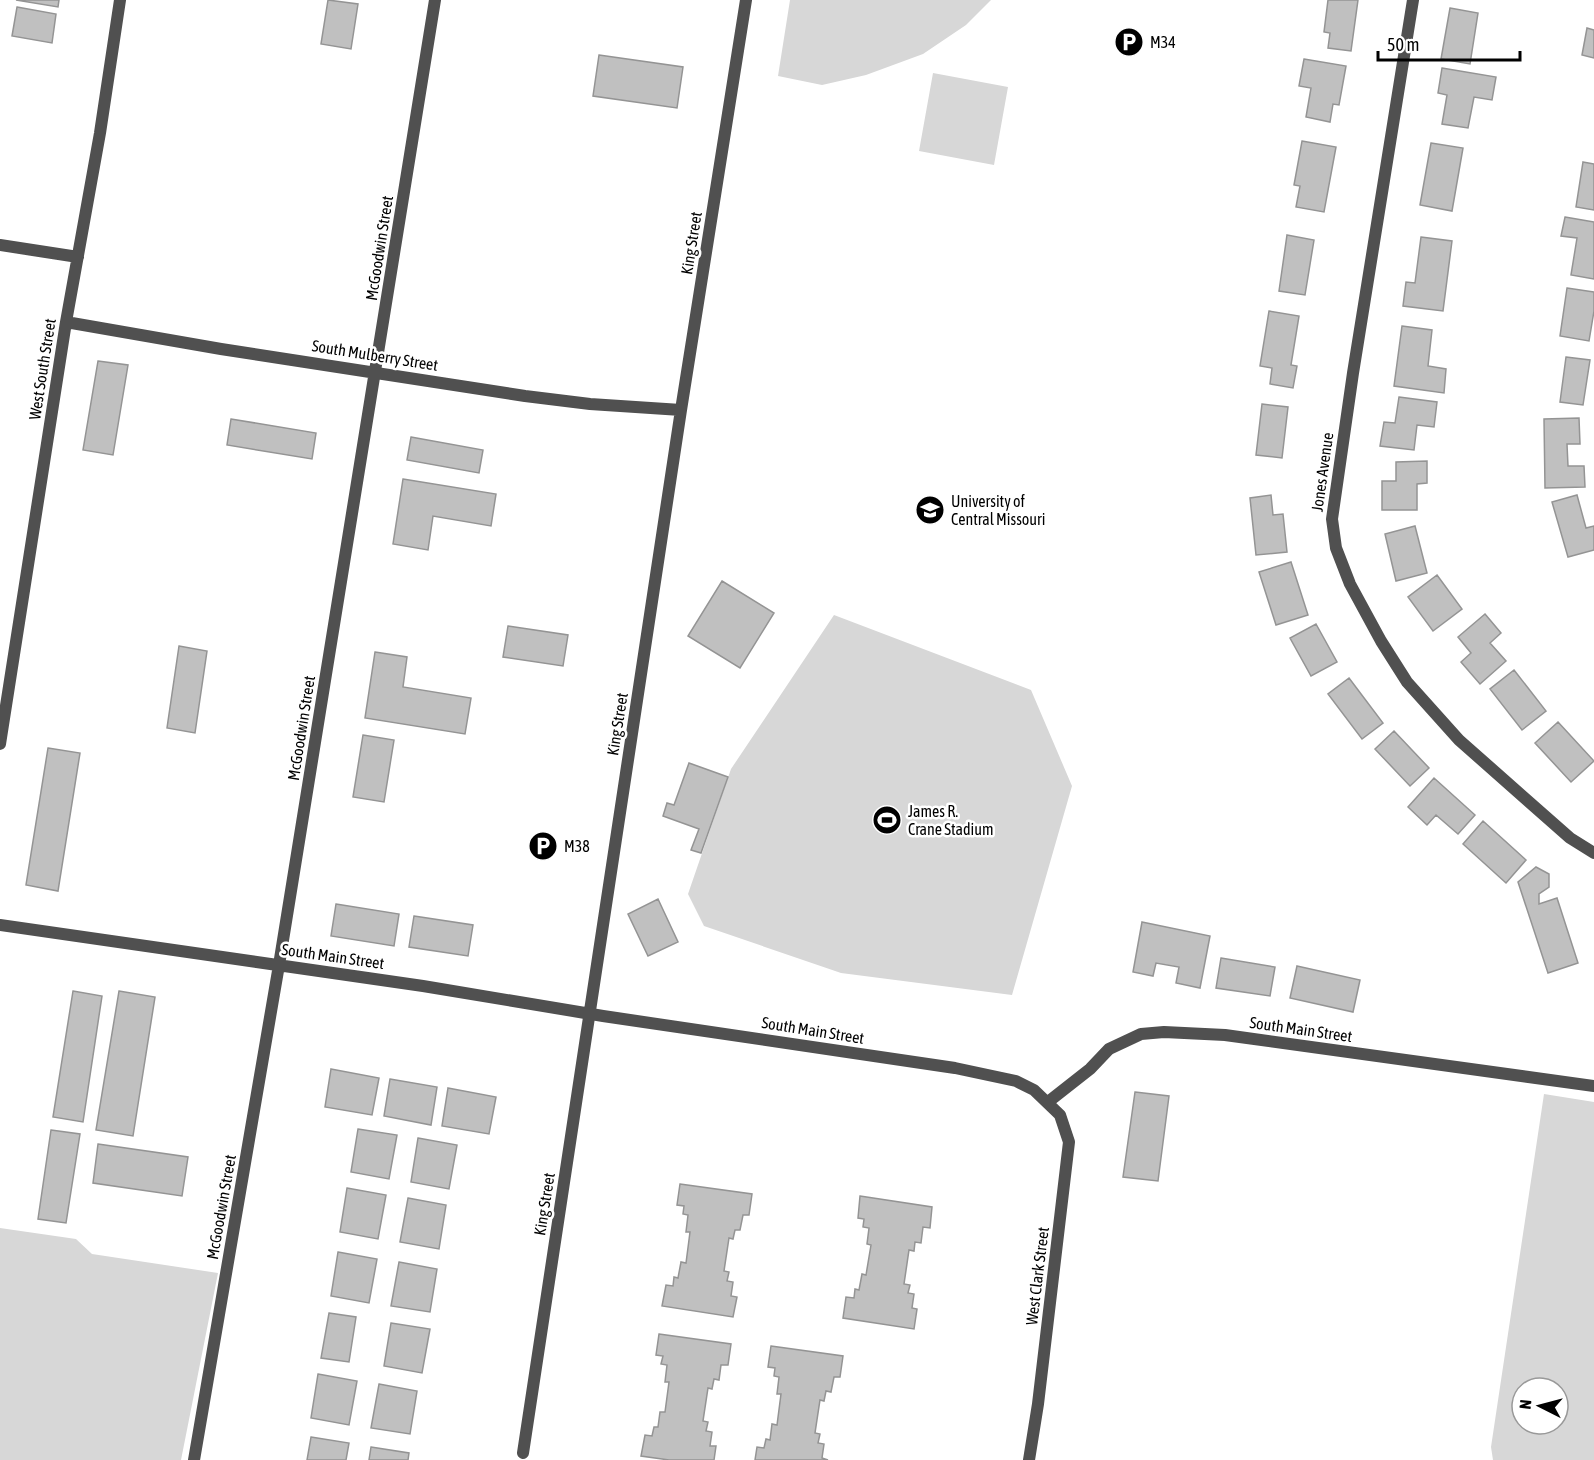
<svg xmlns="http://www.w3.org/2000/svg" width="1594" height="1460" font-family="'Asap Condensed',sans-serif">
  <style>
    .green { fill: #d7d7d7; fill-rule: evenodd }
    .building { fill: #c0c0c0; stroke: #949494; stroke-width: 1.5 }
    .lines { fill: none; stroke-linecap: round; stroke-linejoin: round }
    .street { stroke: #505050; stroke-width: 12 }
    .labels { text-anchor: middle; stroke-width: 5; stroke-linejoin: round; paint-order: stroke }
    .poi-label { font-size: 16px; fill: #000; stroke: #fff; text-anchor: start }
    .street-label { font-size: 16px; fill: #000; stroke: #fff }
  </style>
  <rect width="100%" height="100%" fill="#fff"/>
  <path class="green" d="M790,0H991L966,25L923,54L866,75L822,85L778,76Z
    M933,73L1008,87L994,165L919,151Z
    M834,615L1031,690L1072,786L1012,995L841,973L704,926L688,894L731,769Z
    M1544,1094L1594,1102V1460H1493L1491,1447ZM1522,1388H1558V1424H1522Z
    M0,1228L76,1239L92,1254L218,1273L181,1460H0Z"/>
  <path class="building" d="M16,0H59L58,7Z
    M328,0L358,4L351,49L321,44Z
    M1328,0H1358L1351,51L1328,48L1330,33L1324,32Z
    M17,7L56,14L52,43L12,36Z
    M1450,8L1478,13L1470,64L1441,59Z
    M1587,28L1594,30V58L1582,55Z
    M599,55L683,67L677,108L593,96Z
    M1304,59L1346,66L1339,105L1333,104L1330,122L1306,117L1311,88L1299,86Z
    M1442,68L1496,77L1492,100L1474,97L1468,128L1442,124L1447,95L1438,93Z
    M1302,141L1336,147L1324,212L1296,207L1300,186L1294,185Z
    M1431,143L1463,148L1452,211L1420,205Z
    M1583,162L1594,164V210L1576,207Z
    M1565,217L1594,222V279L1571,275L1577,238L1561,236Z
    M1287,235L1314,240L1305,295L1279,291Z
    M1421,237L1452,241L1443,311L1403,306L1406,282L1415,283Z
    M1567,288L1594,292V311L1589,341L1560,336Z
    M1269,311L1299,316L1291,365L1297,366L1293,388L1270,384L1272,368L1260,366Z
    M1402,326L1432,330L1428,366L1446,369L1444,393L1394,386Z
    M1566,357L1590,360L1583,405L1560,402Z
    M98,361L128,365L113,455L83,450Z
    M1399,397L1437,402L1434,427L1417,425L1414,450L1380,446L1384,422L1395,423Z
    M1262,404L1288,407L1282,458L1256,455Z
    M1579,418L1580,444H1567L1568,466H1584L1585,487L1545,488L1544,419Z
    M231,419L316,433L312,459L227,445Z
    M411,437L483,450L479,473L407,460Z
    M1427,461V483L1417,484V510H1382V481H1396V462Z
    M403,479L496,494L491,526L433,516L428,550L393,544Z
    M1271,495L1273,515L1283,514L1287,552L1256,555L1250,498Z
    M1577,495L1586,528L1594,526V550L1568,557L1552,502Z
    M1415,526L1427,573L1396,581L1385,534Z
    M1291,562L1308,615L1276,625L1259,572Z
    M1437,575L1462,609L1433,631L1408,597Z
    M722,581L774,613L740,668L688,636Z
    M1485,614L1501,633L1490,643L1506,661L1480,684L1461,662L1471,653L1458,637Z
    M1316,624L1337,662L1311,676L1290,638Z
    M508,626L568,635L563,666L503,657Z
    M179,646L207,651L195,733L167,728Z
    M375,652L407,657L403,687L471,698L465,734L365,718Z
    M1514,670L1546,711L1522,730L1490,689Z
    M1349,678L1383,723L1362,739L1328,694Z
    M1558,722L1594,761L1571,782L1535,743Z
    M1394,731L1429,768L1410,786L1375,749Z
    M363,735L394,740L384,802L353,797Z
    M48,748L80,753L58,891L26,885Z
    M689,763L728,777L701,853L691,850L699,829L663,816L667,803L674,805Z
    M1434,778L1475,815L1458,834L1436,815L1427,825L1408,807Z
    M1483,821L1526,860L1506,883L1463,844Z
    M1536,867L1549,874V887L1539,894V904L1557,898L1578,963L1548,973L1518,882Z
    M658,899L678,942L648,956L628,914Z
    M336,904L399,914L394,946L331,936Z
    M414,916L473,925L468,956L409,947Z
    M1142,922L1210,936L1200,988L1176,983L1179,967L1156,963L1153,976L1133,972Z
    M1221,958L1275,967L1270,996L1216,988Z
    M1297,966L1360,980L1353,1012L1290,998Z
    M73,991L102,996L83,1122L53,1117Z
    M119,991L155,997L133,1136L96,1130Z
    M331,1069L379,1078L372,1115L325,1107Z
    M390,1079L437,1087L431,1125L384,1116Z
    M448,1088L496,1097L489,1134L442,1126Z
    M1135,1092L1169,1096L1158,1181L1123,1177Z
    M358,1129L397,1135L389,1179L351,1172Z
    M51,1130L80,1134L66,1223L38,1219Z
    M418,1138L457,1145L449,1189L411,1182Z
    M98,1144L188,1157L182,1196L93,1183Z
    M680,1184L752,1194L749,1215H743L740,1230H735L733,1239L729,1238L724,1271L729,1272L727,1281L733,1282L731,1296L737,1297L733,1317L662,1306L666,1285L673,1286L674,1277L678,1278L681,1262L686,1263L690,1232H686L688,1215L683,1214L684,1206L677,1205Z
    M347,1188L386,1195L378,1239L340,1232Z
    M860,1196L932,1207L930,1228L923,1227L921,1243L915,1242L914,1251L909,1250L904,1284L910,1285L908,1293L914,1294L912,1308L917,1309L914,1329L843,1318L846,1297L854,1298L855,1289L859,1290L862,1274L866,1275L871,1245L867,1244L869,1228L863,1227L864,1219L858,1218Z
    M408,1198L446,1205L439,1249L400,1242Z
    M338,1252L377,1259L369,1303L331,1296Z
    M399,1262L437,1269L430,1312L391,1306Z
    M329,1313L356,1317L349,1362L321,1358Z
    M391,1323L430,1329L422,1373L384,1366Z
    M659,1334L731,1344L728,1365H721L719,1380L714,1379L712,1389L708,1388L703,1421L708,1422L706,1431L712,1432L710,1446H716L714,1460H669L641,1456L645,1435L652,1436L654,1427H658L660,1412H665L669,1382H665L667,1365L661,1364L663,1356L656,1355Z
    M771,1346L843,1356L840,1377H834L831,1392L826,1391L824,1401L820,1400L815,1433L820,1434L818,1443L824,1444L822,1458L828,1460H755L757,1447L764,1448L766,1439L770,1440L772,1424L777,1425L781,1394H777L779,1377L774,1376L775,1368L768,1367Z
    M318,1374L357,1381L349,1425L311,1418Z
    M379,1384L417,1391L410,1434L371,1428Z
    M311,1437L349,1443L346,1460H307Z
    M371,1447L409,1453L408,1460H369Z"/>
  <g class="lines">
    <path class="street" d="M1413,0L1353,373L1332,519L1336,548L1350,584L1381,641L1407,682L1459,740L1570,838L1594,853
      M0,245L78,257
      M66,322L221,349L525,396L590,404L681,410
      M0,744L66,322L100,133L120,0
      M0,925L423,986L603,1016L955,1068L1016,1081L1034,1090L1060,1115L1069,1142L1038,1404L1029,1460
      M1048,1102L1090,1069L1109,1049L1141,1034L1164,1032L1225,1035L1594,1086
      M523,1453L681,410L746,0
      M194,1460L279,965L435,0"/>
  </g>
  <defs>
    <g id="parking-disc" transform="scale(1.5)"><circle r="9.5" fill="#000" stroke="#fff"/><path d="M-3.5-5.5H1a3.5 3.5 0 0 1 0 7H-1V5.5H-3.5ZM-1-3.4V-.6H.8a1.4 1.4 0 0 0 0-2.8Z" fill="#fff"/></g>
    <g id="university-disc" transform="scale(1.5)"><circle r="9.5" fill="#000" stroke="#fff"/><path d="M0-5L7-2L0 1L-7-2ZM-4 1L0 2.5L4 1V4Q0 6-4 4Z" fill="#fff"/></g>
    <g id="stadium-disc" transform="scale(1.5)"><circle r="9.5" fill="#000" stroke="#fff"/><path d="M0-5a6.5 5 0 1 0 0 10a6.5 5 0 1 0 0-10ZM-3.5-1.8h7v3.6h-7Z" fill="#fff"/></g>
  </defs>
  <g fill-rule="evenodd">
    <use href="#parking-disc" x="1129" y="42"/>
    <use href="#university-disc" x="930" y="510"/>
    <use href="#stadium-disc" x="887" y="820"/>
    <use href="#parking-disc" x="543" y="846"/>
  </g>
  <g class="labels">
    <g class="poi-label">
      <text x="1150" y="48">M34</text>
      <text x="951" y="507">University of<tspan x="951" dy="18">Central Missouri</tspan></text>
      <text x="908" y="817">James R.<tspan x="908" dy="18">Crane Stadium</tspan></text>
      <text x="564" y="852">M38</text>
    </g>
    <g class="street-label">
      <text transform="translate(691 243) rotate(-81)" y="6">King Street</text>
      <text transform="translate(379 248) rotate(-81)" y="6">McGoodwin Street</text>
      <text transform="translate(375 355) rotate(9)" y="6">South Mulberry Street</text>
      <text transform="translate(42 369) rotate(-81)" y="6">West South Street</text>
      <text transform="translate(1322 472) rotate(-82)" y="6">Jones Avenue</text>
      <text transform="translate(617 724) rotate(-81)" y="6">King Street</text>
      <text transform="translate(301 728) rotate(-81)" y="6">McGoodwin Street</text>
      <text transform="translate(333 956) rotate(8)" y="6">South Main Street</text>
      <text transform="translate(1301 1029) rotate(8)" y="6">South Main Street</text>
      <text transform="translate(813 1030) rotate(9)" y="6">South Main Street</text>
      <text transform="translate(544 1204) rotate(-81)" y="6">King Street</text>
      <text transform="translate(221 1207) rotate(-80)" y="6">McGoodwin Street</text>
      <text transform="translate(1037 1276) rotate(-83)" y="6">West Clark Street</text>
    </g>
  </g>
  <g transform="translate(1540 1406) rotate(276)"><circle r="28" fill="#ffffff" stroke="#999999" stroke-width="1.5"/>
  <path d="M0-4.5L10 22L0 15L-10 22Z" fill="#000000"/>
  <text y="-9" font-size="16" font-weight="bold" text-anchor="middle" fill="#000000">N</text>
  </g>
  <path d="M1378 51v9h142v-9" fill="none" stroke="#000000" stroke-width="3"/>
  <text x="1387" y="51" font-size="18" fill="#000000" stroke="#ffffff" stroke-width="4.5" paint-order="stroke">50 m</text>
</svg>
